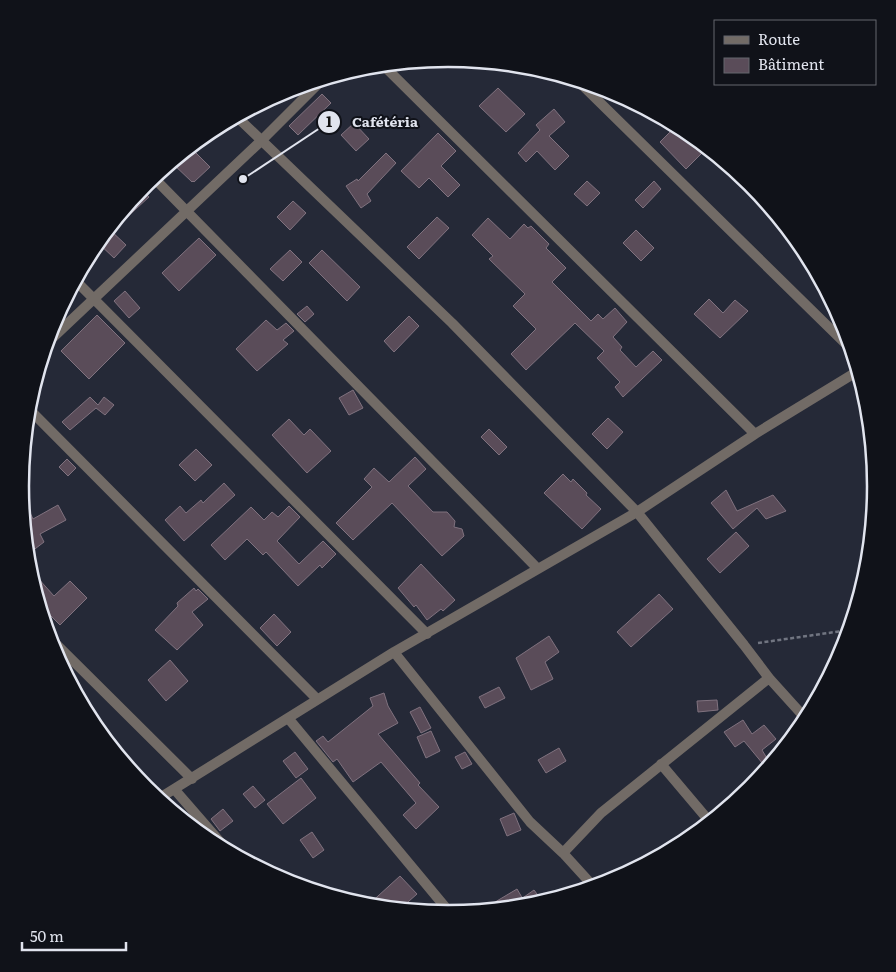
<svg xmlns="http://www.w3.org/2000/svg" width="896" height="972" font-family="Literata,serif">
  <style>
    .building { fill: #5a4c59; stroke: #80727f }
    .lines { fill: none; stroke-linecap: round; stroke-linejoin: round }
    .path { stroke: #717581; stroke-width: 2.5; stroke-dasharray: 4 2.5; stroke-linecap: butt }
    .street { stroke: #726b66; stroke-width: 10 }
    .rim { fill: none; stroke: #e1e4ee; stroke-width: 2.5 }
    .leader { fill: none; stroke: #e1e4ee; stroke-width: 2 }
    .callout-dot { fill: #e1e4ee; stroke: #101219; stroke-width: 2 }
    .mark-label { font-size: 15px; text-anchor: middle; font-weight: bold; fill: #111 }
    .callout-label { font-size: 14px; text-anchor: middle; font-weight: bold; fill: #e1e4ee; stroke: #101219; stroke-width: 4; stroke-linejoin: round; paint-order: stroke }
  </style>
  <rect width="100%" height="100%" fill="#252937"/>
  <path class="building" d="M498,88L525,114L506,132L479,106Z
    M322,94L331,103L298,135L289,126Z
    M554,109L565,122L549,136L569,156L555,170L537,151L526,162L518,153L540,130L536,125Z
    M354,123L369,139L356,151L341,135Z
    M677,125L686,130L707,148L686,169L660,142Z
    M438,133L456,151L441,166L460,185L448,197L429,178L419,188L401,171Z
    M190,147L210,167L194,182L193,181L192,182L171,162Z
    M386,153L396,163L367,194L371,201L361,208L346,186L357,179L358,181Z
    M587,181L600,193L587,206L574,194Z
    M654,181L661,189L643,208L635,200Z
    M141,189L149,197L125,219L120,214Z
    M293,201L306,213L290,230L277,217Z
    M437,217L449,228L419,259L407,247Z
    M488,218L510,239L524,224L528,228L531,226L549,244L546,248L566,268L552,282L591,321L598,314L603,319L615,308L627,322L613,337L622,347L620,350L636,367L653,351L662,360L623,397L615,387L620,382L597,358L604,351L575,323L526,370L511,354L536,329L513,306L525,294L489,259L493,256L472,235Z
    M108,228L126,245L114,258L97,242Z
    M636,230L654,248L641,261L623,243Z
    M199,238L216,255L179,291L162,273Z
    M290,250L302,262L283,281L270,269Z
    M322,250L360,287L347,301L309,263Z
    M125,291L140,308L129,318L114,301Z
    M709,299L723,313L735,300L748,311L720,338L694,314Z
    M307,306L314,314L305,322L297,314Z
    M97,315L125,343L89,379L61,351Z
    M409,316L419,326L394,352L384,341Z
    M266,320L277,330L286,323L294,331L283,340L288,344L257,371L236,349Z
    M353,390L363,408L349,415L339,398Z
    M90,397L98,405L104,397L114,405L105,415L96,408L70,430L62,422Z
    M608,418L623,432L607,449L592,434Z
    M289,419L304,435L310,429L331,451L307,473L272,435Z
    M489,429L507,447L499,455L481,437Z
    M196,449L212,465L195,481L179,465Z
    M415,457L426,469L408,486L433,512H447L455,521L454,527L462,529L464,536L442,556L392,503L353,540L336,523L372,487L364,479L374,468L389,482Z
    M67,459L76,468L68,476L59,467Z
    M563,474L571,482L573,479L587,493L586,495L601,509L582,529L544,493Z
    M224,483L235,495L184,541L165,520L180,506L186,513L201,500L203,503Z
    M726,490L737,511L773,495L786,511L766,519L757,508L733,529L711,503Z
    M21,498H23L33,519L58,505L66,520L40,534L44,542L27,555Z
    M289,506L300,517L277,541L299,564L323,541L336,554L322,568L320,565L298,586L266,552L263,555L247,539L225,560L211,545L251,507L264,520L272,512L278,517Z
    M736,532L749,546L720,573L707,559Z
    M421,564L455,600L443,611L441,609L427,620L416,605L414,607L398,588Z
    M28,567L54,596L70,581L87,598L60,625L38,603Z
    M194,588L196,591L198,589L208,599L192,612L203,625L177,650L155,630L178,606L177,603Z
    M659,594L673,609L631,647L617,632Z
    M274,614L291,632L277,646L260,628Z
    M549,636L559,652L545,662L553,679L531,690L516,658Z
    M170,660L188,681L166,701L148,680Z
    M499,687L505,698L485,708L479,697Z
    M384,693L388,706L398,723L378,734L420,783L418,785L439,807L416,829L403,815L416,803L381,762L353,782L337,759L333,762L316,741L323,736L328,742L373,706L370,698Z
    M717,700L718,710L698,712L697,701Z
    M420,707L431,728L421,733L410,712Z
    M743,720L752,734L764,725L776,739L762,750L768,760L763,764L744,741L735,747L724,732Z
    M431,731L440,751L426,758L417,737Z
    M559,748L566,761L546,773L538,760Z
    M295,752L308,769L296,778L283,761Z
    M465,752L472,764L462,769L455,757Z
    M301,778L316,798L283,824L267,804Z
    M253,786L265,800L255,808L243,794Z
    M223,809L233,821L220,831L211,819Z
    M514,813L521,830L507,836L500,819Z
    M312,832L324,850L313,858L300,840Z
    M400,876L417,894L400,909L367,906Z
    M517,889L527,906L480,911Z
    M534,890L543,902L531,906L524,897Z"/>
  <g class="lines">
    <path class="path" d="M758,643L849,630"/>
    <path class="street" d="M382,64L755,434
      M577,80L852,350
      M236,116L452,323L637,512L744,645L769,678L806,719
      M153,177L538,569
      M75,280L427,634
      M46,344L261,141L323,79
      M28,408L317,699
      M48,636L192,779
      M394,652L530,822L563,853L594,887
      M288,718L451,914
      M661,764L710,822
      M175,790L228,851
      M158,799L394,652L637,512L755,434L858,371
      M563,853L601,813L769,678"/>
  </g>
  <path d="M0 0H896V972H0ZM29 486a419 419 0 1 1 838 0a419 419 0 1 1-838 0Z" fill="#101219" fill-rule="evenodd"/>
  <path class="rim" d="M29 486a419 419 0 1 1 838 0a419 419 0 1 1-838 0Z"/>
  <path class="leader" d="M243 179L329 122"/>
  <g class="callout-dot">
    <circle cx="243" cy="179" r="5"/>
    <circle cx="329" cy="122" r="12"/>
  </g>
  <g class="mark-label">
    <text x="329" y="127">1</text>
  </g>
  <g class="callout-label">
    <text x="385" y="127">Cafétéria</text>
  </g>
  <rect x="714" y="20" width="162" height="65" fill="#101219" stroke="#64666e"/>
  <rect x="724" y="36" width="25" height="8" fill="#726b66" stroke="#64666e"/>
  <text x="758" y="45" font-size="15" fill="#e1e4ee">Route</text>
  <rect x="724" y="58" width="25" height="15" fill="#5a4c59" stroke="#64666e"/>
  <text x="758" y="70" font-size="15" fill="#e1e4ee">Bâtiment</text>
  <path d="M22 942v8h104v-8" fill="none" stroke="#e1e4ee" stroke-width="2.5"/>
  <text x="30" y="942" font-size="15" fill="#e1e4ee" stroke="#101219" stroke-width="4" paint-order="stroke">50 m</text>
</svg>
